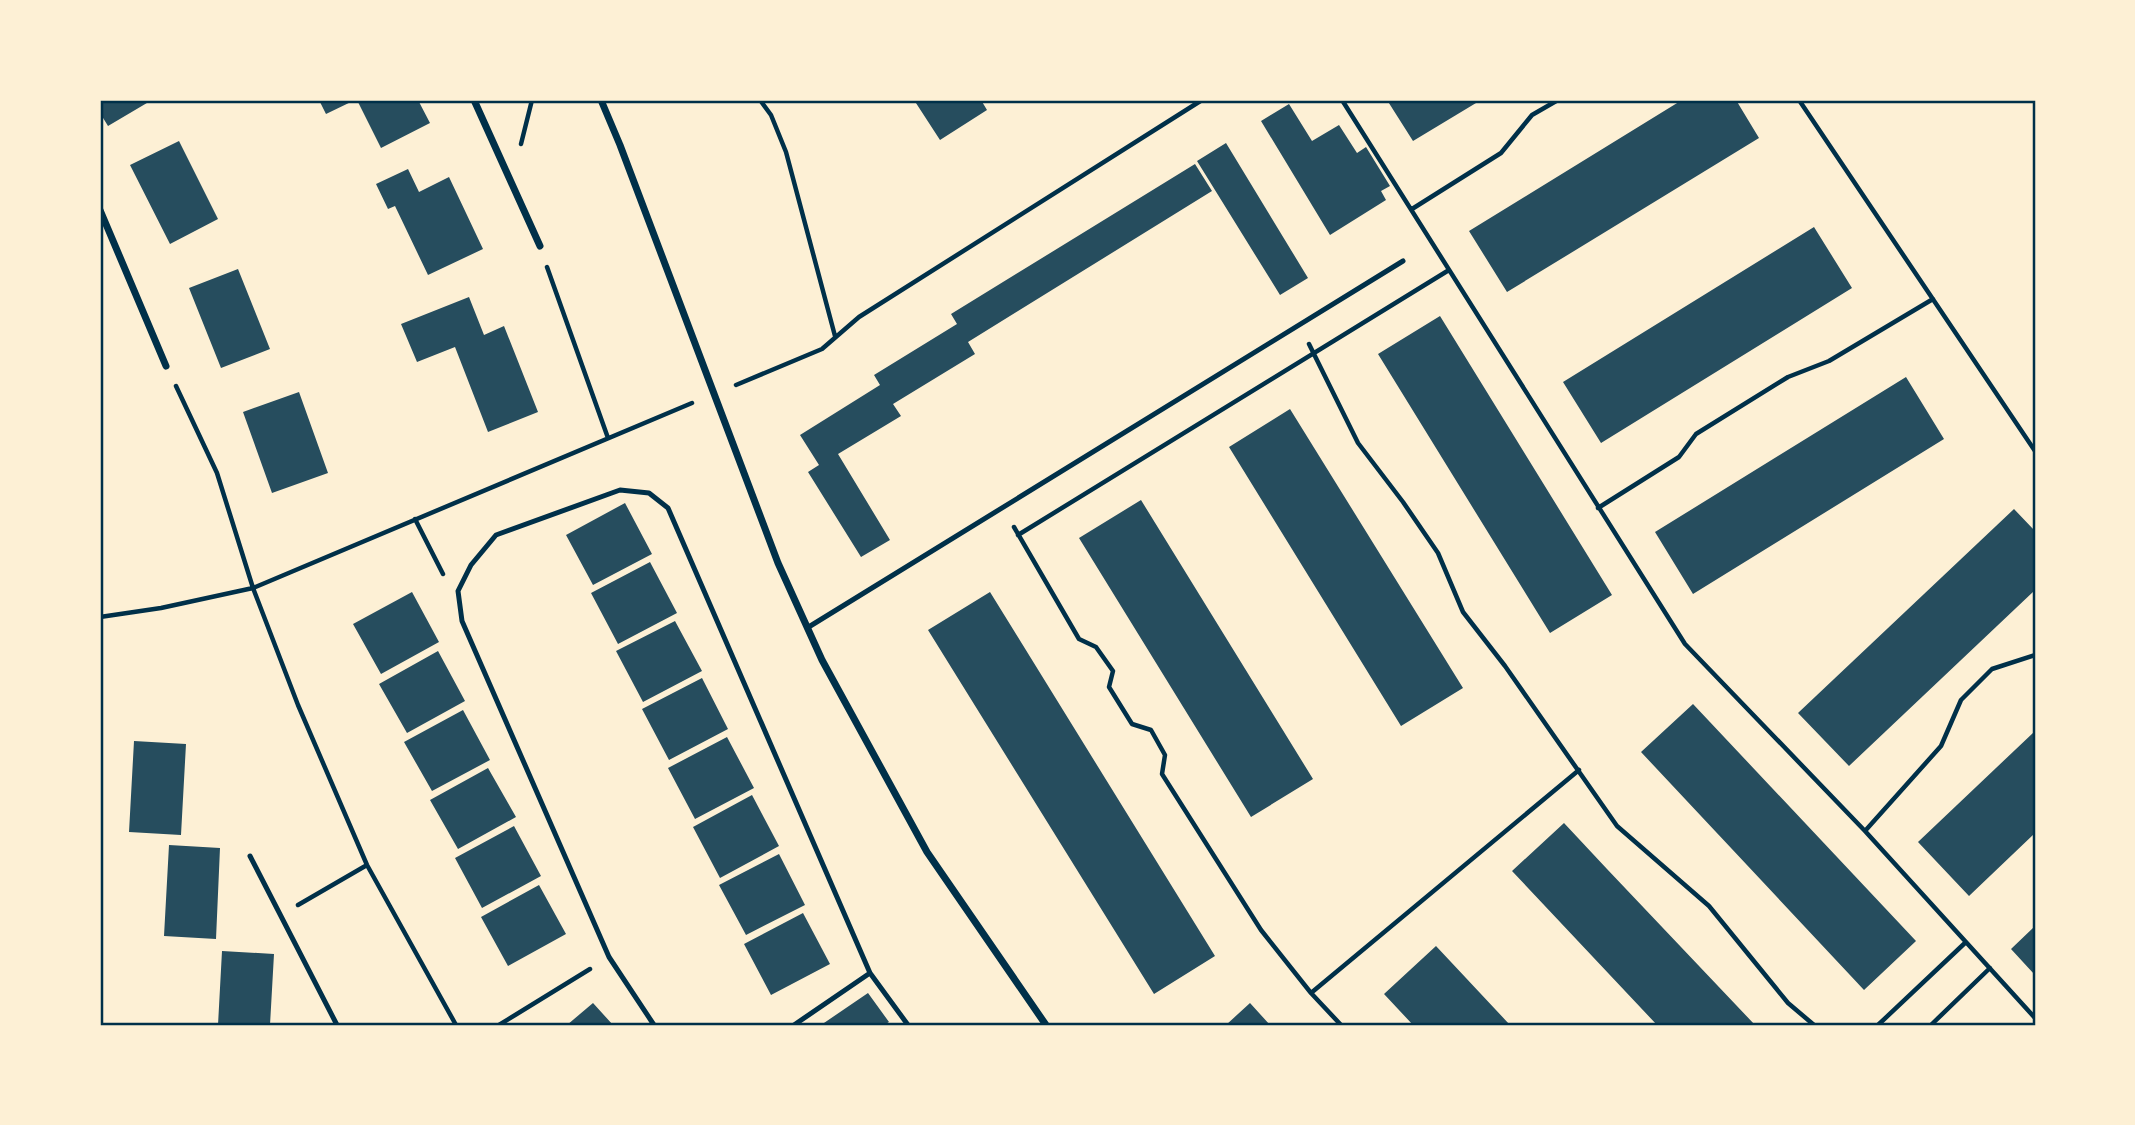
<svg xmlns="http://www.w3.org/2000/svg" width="2135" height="1125" font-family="'Source Sans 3',sans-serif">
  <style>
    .building { fill: #264d5e }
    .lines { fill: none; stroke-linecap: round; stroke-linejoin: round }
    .path { stroke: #003049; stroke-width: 4.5 }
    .service { stroke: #003049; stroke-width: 5 }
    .minor { stroke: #003049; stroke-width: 7 }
    .neatline { fill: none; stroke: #003049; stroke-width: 2.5 }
  </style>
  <rect width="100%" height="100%" fill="#fdf0d5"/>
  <path class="building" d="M100,100H152L108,126L100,113Z
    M319,100H355L326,114Z
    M357,100H418L430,123L381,148Z
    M914,100H981L987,110L940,140Z
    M1387,100H1481L1413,141Z
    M1682,100H1736L1759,138L1507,292L1469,231Z
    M1289,104L1312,141L1339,125L1357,153L1366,147L1390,186L1381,191L1386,200L1330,235L1261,121Z
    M179,141L218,219L170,244L130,165Z
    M1226,143L1308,278L1280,295L1197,161Z
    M1195,164L1212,191L968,342L975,354L893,404L901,416L838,454L890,540L861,557L808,472L819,465L800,435L880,385L874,375L957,324L951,314Z
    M408,169L419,192L449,177L483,249L428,275L395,206L388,209L376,184Z
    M1814,227L1852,288L1601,443L1563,382Z
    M238,269L270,349L221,368L189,288Z
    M469,297L484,335L504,326L538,412L488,432L455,347L417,362L401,324Z
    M1440,316L1612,595L1550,633L1378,354Z
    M1906,377L1944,439L1693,594L1655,532Z
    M299,392L328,473L272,493L243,412Z
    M1290,409L1463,688L1401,726L1229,447Z
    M1141,500L1313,779L1251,817L1079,538Z
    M625,503L652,554L593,585L566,535Z
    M2014,509L2035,531V590L1849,766L1798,713Z
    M650,562L677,613L618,644L591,593Z
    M412,592L439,642L381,674L353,624Z
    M990,592L1215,956L1154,994L928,630Z
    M675,621L702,671L643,702L616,651Z
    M438,651L465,701L407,733L379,684Z
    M702,678L728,729L669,760L642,709Z
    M1693,704L1916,941L1864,990L1641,752Z
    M463,710L490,760L432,791L404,742Z
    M2035,731V833L1969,896L1918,842Z
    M727,737L754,788L695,819L668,768Z
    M134,741L186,744L181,835L129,832Z
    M488,768L516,817L458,849L430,800Z
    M752,795L779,846L720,878L693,827Z
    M1564,823L1607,869L1755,1025H1657L1512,871Z
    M514,826L541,876L482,908L455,858Z
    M169,845L220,848L216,939L164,936Z
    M779,854L805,905L746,935L719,885Z
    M539,885L566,934L508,966L481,917Z
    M803,913L830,964L771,995L744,944Z
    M2035,926V975L2011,949Z
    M1436,946L1510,1025H1413L1384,994Z
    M222,951L274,954L270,1025H218Z
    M868,993L889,1022L884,1025H821Z
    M593,1003L613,1025H567Z
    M1250,1003L1270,1025H1226Z"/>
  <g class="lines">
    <path class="path" d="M760,100L771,115L786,152L835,336
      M1342,100L1685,644L1865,831L2035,1018
      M1799,100L2035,451
      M521,144L532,100
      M1412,209L1501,153L1532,115L1558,100
      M547,267L608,438
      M1309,344L1358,443L1403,502L1438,553L1463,612L1505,666L1617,826L1709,906L1788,1003L1814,1025
      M736,385L822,349L859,317L1202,100
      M176,386L217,473L253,588L298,705L367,865L456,1025
      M1598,508L1679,457L1696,434L1788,377L1829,361L1933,299
      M415,519L443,574
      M1014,527L1079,639L1096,647L1113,671L1109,687L1132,724L1151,730L1165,755L1162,774L1261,930L1311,993L1341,1025
      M1018,535L1449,270
      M100,617L161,608L253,588L692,403
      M1865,831L1941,746L1961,700L1992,669L2035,655
      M298,905L367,865
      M1311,993L1579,770
      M499,1025L590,969
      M1878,1025L1966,942
      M1931,1025L1990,968"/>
    <path class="service" d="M807,628L1403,261
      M250,856L337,1025
      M654,1025L609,957L462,621L458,591L471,565L496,535L620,490L649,493L668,508L870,973L908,1025
      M794,1025L870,973"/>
    <path class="minor" d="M474,100L540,246
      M601,100L620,145L778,563L822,660L927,852L1046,1025
      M100,210L166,366"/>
  </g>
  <rect width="2135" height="1125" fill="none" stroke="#fdf0d5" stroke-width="203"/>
  <rect x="102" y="102" width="1932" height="922" class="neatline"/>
</svg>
